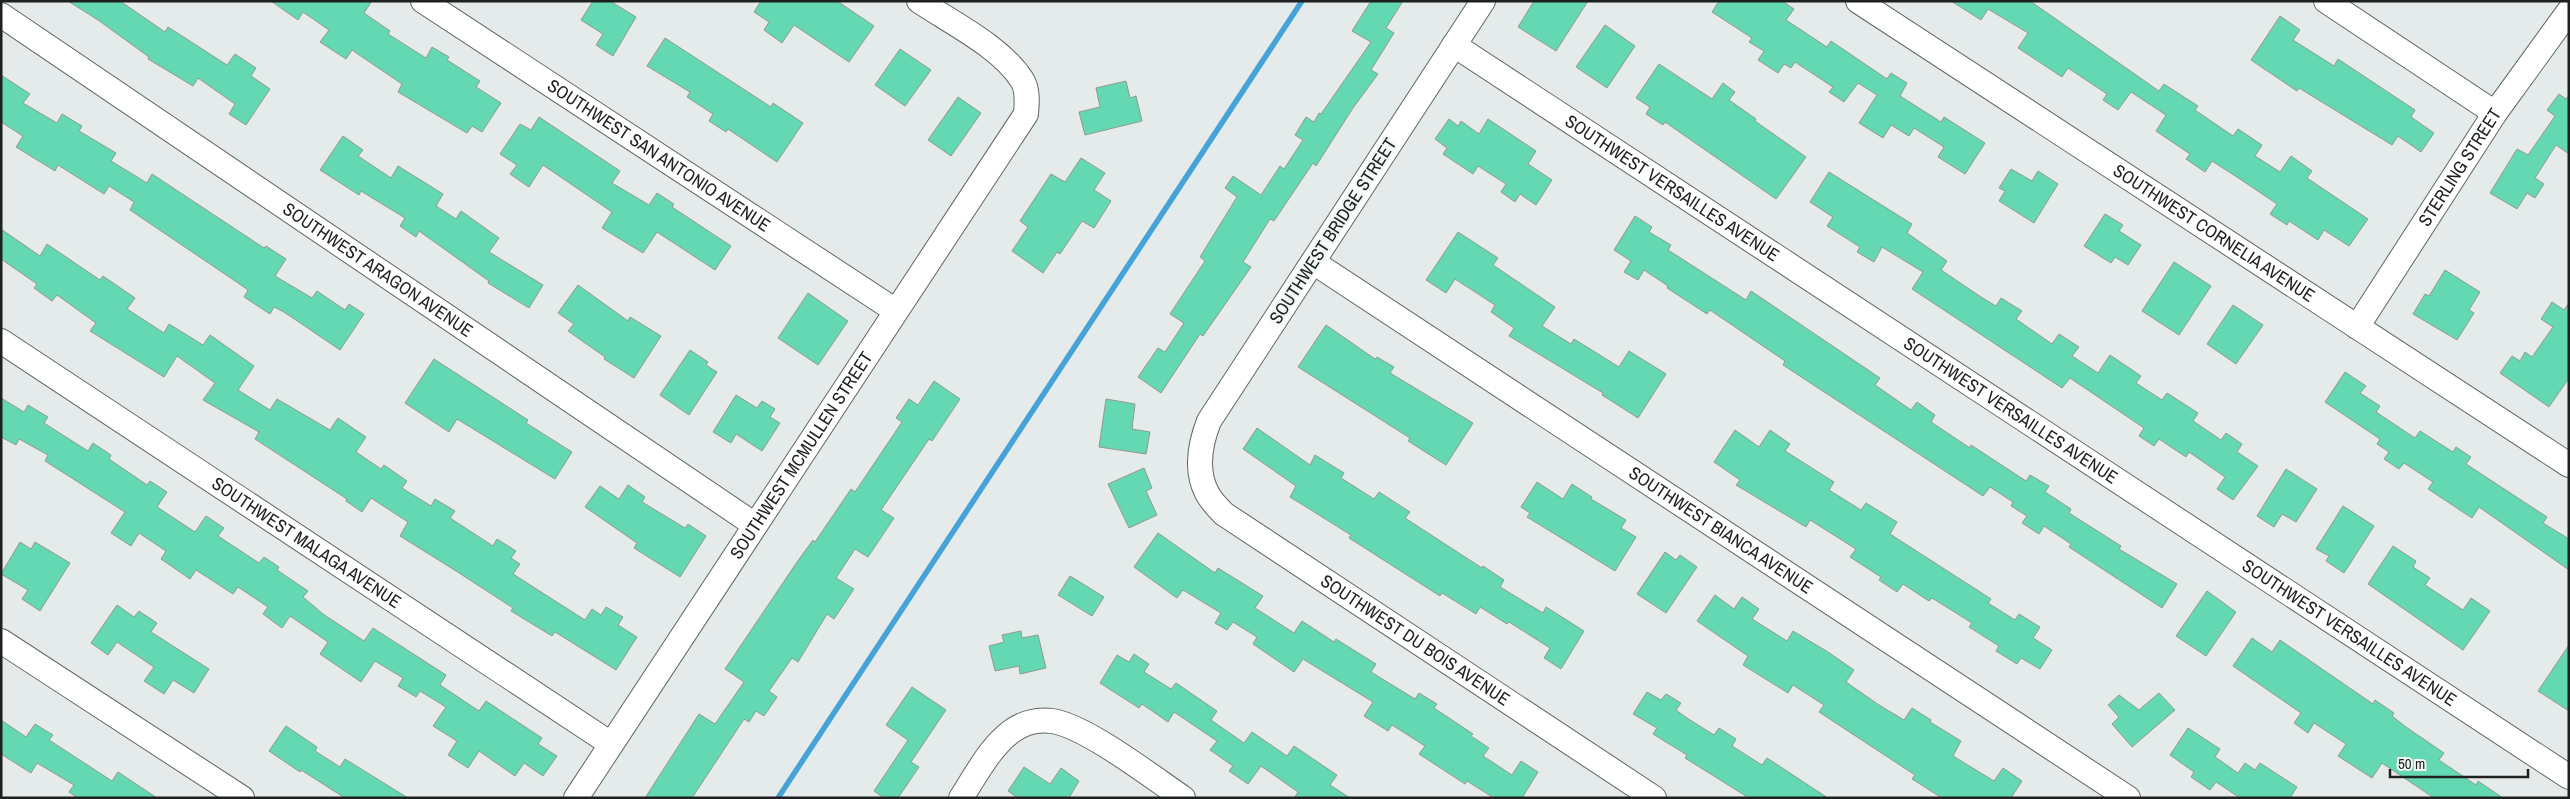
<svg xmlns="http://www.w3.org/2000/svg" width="2570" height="799" font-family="'Archivo Narrow',sans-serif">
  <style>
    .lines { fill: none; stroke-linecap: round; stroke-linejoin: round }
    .stream { stroke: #45a3d8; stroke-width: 5.5 }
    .building { fill: #64d7b3; stroke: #939896 }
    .minor-casing { stroke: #606665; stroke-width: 26 }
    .minor { stroke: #fff; stroke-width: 24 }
    .labels { text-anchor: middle; stroke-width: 4.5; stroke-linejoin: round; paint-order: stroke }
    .street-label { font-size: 18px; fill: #1f2121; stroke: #f1f8f7 }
  </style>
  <rect width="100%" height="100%" fill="#e4ebea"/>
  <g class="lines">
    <path class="stream" d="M778,798L1302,1"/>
  </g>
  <path class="building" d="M68,1H120L165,32L168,27L227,65L235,54L256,68L251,76L270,89L246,125L229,114L235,104L198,78L193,86L148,59L149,57L98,20Z
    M271,1H372L364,13L390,31L388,34L426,58L432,47L449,57L447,60L480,81L476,87L501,103L482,132L472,126L467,133L398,92L402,84L352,50L346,59L320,42L329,30L303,12L298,20Z
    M593,1H610L636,17L613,56L596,45L603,34L581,20Z
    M761,1H837L874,26L849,62L794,25L782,43L764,30L769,22L754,12Z
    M1371,1H1403L1386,28L1394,33L1371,70L1378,74L1353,108L1316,166L1313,163L1274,221L1270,219L1243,262L1251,267L1203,336L1200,334L1161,393L1138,377L1158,348L1165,352L1184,323L1170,314L1205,261L1200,257L1237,197L1225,188L1233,176L1261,195L1280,166L1284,169L1303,140L1295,135L1306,117L1314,122L1319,113L1321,114L1371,42L1352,31Z
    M1534,1H1588L1556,51L1518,27Z
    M1719,1H1782L1794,9L1786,20L1827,47L1831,41L1887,79L1891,73L1907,83L1900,96L1941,122L1944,117L1985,143L1965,174L1938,157L1944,147L1914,128L1909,136L1891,125L1883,138L1859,123L1877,95L1858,83L1844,102L1829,92L1833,87L1795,62L1791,68L1784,64L1778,73L1758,60L1764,51L1749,42L1752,38L1712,12Z
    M1951,1H2030L2159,91L2164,84L2198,106L2195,110L2233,136L2238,129L2262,145L2255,156L2280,172L2291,156L2312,171L2307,178L2368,219L2349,246L2324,230L2318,240L2289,221L2287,225L2270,214L2277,204L2240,179L2212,161L2205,172L2186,159L2190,154L2156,131L2166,115L2131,92L2118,110L2103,100L2107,94L2068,68L2062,77L2018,48L2028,33L1988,9L1981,20Z
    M2280,16L2300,30L2293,40L2334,66L2338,59L2415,110L2411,117L2434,133L2421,152L2398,136L2392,145L2299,88L2297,91L2251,60Z
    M1605,25L1635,46L1607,88L1576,67Z
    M665,38L771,107L773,103L803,123L777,162L728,129L726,132L709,121L713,114L687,97L690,92L647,66Z
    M900,49L931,70L905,106L875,85Z
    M1659,64L1712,99L1723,83L1735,92L1729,100L1756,119L1755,121L1806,157L1776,199L1665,122L1663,125L1646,114L1650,107L1636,98Z
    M1,75L30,94L23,103L57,123L62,114L82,126L79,131L116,153L111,161L147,183L152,174L264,248L266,246L286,259L275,276L312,298L317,291L345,310L349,304L364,314L340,350L284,312L274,307L270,314L244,297L248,290L241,285L130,210L134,202L109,186L104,194L58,165L55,171L16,147L23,136L1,122Z
    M1126,81L1130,98L1136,96L1142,121L1085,135L1079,112L1100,107L1096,88Z
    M2559,94L2566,99L2569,95V154L2556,145L2535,178L2544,184L2535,198L2527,193L2517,209L2490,193L2517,149L2528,155L2555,116L2547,110Z
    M958,97L981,113L951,156L928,140Z
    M539,117L620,171L612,183L649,205L657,193L674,204L672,207L731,246L715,270L657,232L643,253L602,228L612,212L543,165L529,187L510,174L517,165L500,154L520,124L531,130Z
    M1449,119L1458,126L1461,121L1479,134L1488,119L1536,151L1528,164L1552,180L1536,205L1520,194L1515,202L1501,192L1506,184L1478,166L1473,174L1443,154L1447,148L1435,139Z
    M343,136L363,150L358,156L391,178L398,166L443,194L436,206L456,219L461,211L499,238L489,252L543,285L529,308L488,283L489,281L419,231L416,237L400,226L405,218L361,191L359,195L320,170Z
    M1081,158L1105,173L1094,190L1111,201L1094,228L1082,221L1060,254L1057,252L1043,273L1012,251L1028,227L1020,221L1051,174L1065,182Z
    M2011,169L2032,181L2038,171L2058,184L2034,223L1999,201L2005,191L1999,188Z
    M1829,172L1912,224L1907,233L1947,261L1941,270L1981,297L1996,306L2001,298L2022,311L2016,319L2052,344L2059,334L2079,347L2072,356L2098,373L2110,355L2141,376L2136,383L2162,400L2167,393L2198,413L2193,421L2221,440L2226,433L2242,444L2237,452L2258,466L2233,500L2217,489L2225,477L2189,452L2186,457L2159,439L2154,446L2139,436L2144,428L2070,378L2062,388L1912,289L1923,272L1882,247L1874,262L1857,252L1860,247L1827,226L1833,217L1810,202Z
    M2105,214L2123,225L2119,231L2141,245L2128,265L2115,257L2111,263L2084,246Z
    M1635,216L1652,227L1649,232L1671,245L1668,250L1746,300L1751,291L1880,378L1875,385L1911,410L1917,402L1935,415L1931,422L1970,448L1971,445L2026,481L2030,475L2049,486L2045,492L2071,509L2069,513L2121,546L2119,549L2177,584L2162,608L2069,547L2071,544L2044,526L2039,534L2022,523L2027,516L2011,506L2013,502L1990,487L1983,496L1783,365L1785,361L1710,310L1707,314L1667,288L1668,286L1644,270L1638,280L1624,272L1631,261L1614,250Z
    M1,229L40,256L47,244L100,280L103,276L135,298L127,309L164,333L169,324L203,345L210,335L254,366L238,390L270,410L277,399L330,430L338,418L366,437L356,452L381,469L384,465L407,481L402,488L431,506L435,499L455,511L450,518L493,546L497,539L516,551L511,558L520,564L513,574L585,620L592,609L601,615L606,607L623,617L618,625L637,637L616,670L555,632L552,636L511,611L513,608L456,571L400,536L408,522L371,498L362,512L346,501L347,499L255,439L259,432L203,400L215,383L177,356L164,377L90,331L96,323L57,295L52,301L34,288L37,284L1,259Z
    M1458,232L1498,258L1493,265L1555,307L1542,326L1571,344L1574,339L1619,367L1629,351L1666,374L1638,418L1602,395L1603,393L1509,336L1514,328L1491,312L1495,305L1455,279L1446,293L1426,280Z
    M2174,262L2211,286L2179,335L2142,311Z
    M2445,270L2480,292L2469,310L2474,313L2457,340L2413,314L2425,294L2429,296Z
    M578,285L628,321L630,317L661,336L634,378L604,359L605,357L568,331L574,324L558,313Z
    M808,293L848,321L818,365L778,338Z
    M2552,302L2564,310L2569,303V378L2549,407L2500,373L2512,356L2520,361L2525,352L2532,357L2553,327L2541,319Z
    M2233,305L2263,325L2236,364L2207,344Z
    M1326,325L1375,359L1377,357L1394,367L1390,373L1473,423L1446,465L1408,441L1410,438L1298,367Z
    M690,350L708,362L706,365L717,372L689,415L660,395Z
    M434,359L528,420L526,423L572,452L555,479L457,419L449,432L405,403Z
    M2345,372L2366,386L2360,393L2380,406L2376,412L2415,438L2420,431L2453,452L2456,447L2471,457L2466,464L2547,517L2543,523L2569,539V570L2479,507L2472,518L2428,489L2433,482L2404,463L2399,469L2384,459L2389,452L2377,444L2380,439L2325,402Z
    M934,381L960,399L932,441L929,439L881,510L894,518L868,557L855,549L836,578L854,589L834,619L827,614L798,662L792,658L769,691L777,697L764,716L756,711L749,722L744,719L692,798H645L699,714L715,724L744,682L725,669L797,562L813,540L815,542L851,489L855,492L902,422L896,418L909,399L918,405Z
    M736,395L757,408L762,401L775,409L770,417L780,423L762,451L736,434L731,443L713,432Z
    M1,398L24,412L28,405L48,417L44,423L88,451L93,443L111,455L109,459L147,485L150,481L167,492L157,507L195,532L206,516L224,528L218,536L259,563L264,557L279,567L277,570L308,591L303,597L323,614L364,641L373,628L446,675L440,685L479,711L486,701L542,738L538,744L557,756L543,776L524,763L515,776L479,751L468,768L448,755L457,741L433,726L446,707L420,691L416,697L398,686L403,678L375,661L361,682L320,654L328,642L290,616L282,628L263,614L268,607L238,587L233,594L196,570L190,579L161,559L166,551L139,533L131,546L111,533L125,512L45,461L48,455L19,439L16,445L1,437Z
    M1106,399L1135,404L1132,429L1150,432L1146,454L1099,447Z
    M1257,428L1310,465L1315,455L1344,473L1341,478L1374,499L1379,492L1410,512L1405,518L1482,568L1483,566L1504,580L1500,587L1543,613L1546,607L1584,631L1561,669L1544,658L1550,648L1509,622L1507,624L1480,607L1476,614L1442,593L1440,596L1349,538L1351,535L1290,497L1296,486L1243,449Z
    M1735,430L1759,447L1770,430L1790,444L1785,451L1834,482L1829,490L1861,510L1866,503L1897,522L1890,534L1991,599L1988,603L2015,620L2019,614L2040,627L2033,638L2052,650L2040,669L2021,658L2017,664L1996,651L1999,646L1969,627L1972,623L1932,598L1929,601L1903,584L1897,592L1879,580L1881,577L1850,557L1856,549L1810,520L1806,527L1736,485L1740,480L1714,462Z
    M1144,468L1152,488L1146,491L1157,515L1129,528L1108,484Z
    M2286,469L2317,489L2296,522L2282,514L2274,527L2257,516Z
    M1537,482L1563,499L1572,484L1592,497L1591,499L1626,520L1621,528L1636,537L1615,571L1527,517L1530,513L1521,507Z
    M628,485L645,497L642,502L685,528L688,524L706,536L680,577L634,548L637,543L585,507L600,486L619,499Z
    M2343,506L2374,526L2344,573L2326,561L2329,556L2316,549Z
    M1158,533L1215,573L1218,568L1263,596L1255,608L1294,633L1302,621L1334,642L1336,639L1376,664L1371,672L1415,699L1419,693L1437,704L1434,708L1473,734L1471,736L1489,748L1483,756L1512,775L1521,761L1538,772L1522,798H1494L1467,781L1465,784L1419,754L1425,746L1392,725L1388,731L1364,716L1373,702L1303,659L1294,672L1253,644L1257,637L1233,622L1227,630L1215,623L1221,613L1183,590L1177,598L1134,567Z
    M20,542L31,549L35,542L70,563L40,611L22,599L28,590L1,574Z
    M2393,546L2416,561L2413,567L2430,578L2425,585L2463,610L2471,598L2490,611L2463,650L2368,584Z
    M1665,552L1676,560L1680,555L1697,567L1666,613L1637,594Z
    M1070,576L1104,597L1092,616L1058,595Z
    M2207,591L2236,612L2206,656L2176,636Z
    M1715,595L1734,609L1742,597L1759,609L1752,619L1787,641L1793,631L1828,652L1854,670L1846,682L1879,705L1904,720L1912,708L1931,720L1930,722L1961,741L1953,756L1994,781L2003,768L2022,781L2011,798H1942L1912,779L1915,775L1819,712L1824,705L1793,685L1788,693L1743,665L1748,656L1697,621Z
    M117,605L134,617L139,611L157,623L151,632L209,669L194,693L173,680L164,694L144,681L154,667L117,642L108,655L91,643Z
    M1021,631L1022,638L1038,635L1046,668L1020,674L1019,666L995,671L989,646L1004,642L1002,635Z
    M2252,638L2272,652L2280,640L2373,704L2375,700L2394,713L2392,716L2406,727L2444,753L2439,760L2476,785L2478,781L2503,798H2434L2382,763L2372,778L2338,756L2346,744L2314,723L2308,733L2294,723L2301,713L2233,666Z
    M2569,645V711L2538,691Z
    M1134,654L1149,664L1144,672L1171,689L1176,683L1217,711L1211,720L1244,743L1252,732L1287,756L1294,746L1337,775L1330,785L1350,798H1294L1298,792L1261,766L1248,784L1229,771L1233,766L1210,750L1217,741L1174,712L1168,722L1142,704L1139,708L1100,683L1117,655L1129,662Z
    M912,687L946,710L911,762L919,767L898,798H884L874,791L908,740L886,725Z
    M1647,692L1661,700L1666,694L1681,703L1676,710L1687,718L1714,735L1719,728L1736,739L1732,746L1762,765L1767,758L1828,798H1749L1685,758L1687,755L1653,734L1657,728L1633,714Z
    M2159,693L2175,710L2132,747L2112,724L2119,717L2108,705L2119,695L2139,710Z
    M1,720L26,737L35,724L53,735L49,740L112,781L118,772L157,798H78L69,792L74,785L37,763L31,773L1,754Z
    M286,726L317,747L315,751L340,767L345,759L408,798H345L301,770L300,772L269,751Z
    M2188,728L2220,749L2215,757L2238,773L2245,763L2255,770L2260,763L2297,787L2290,798H2240L2216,782L2210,790L2191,777L2194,772L2170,755Z
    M1024,767L1050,784L1061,768L1079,781L1069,798H1018L1008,791Z"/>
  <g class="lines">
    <g class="minor-casing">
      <g id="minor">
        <path id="s1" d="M423,1L896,311"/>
        <path id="s2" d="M1483,1L1209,421C1200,444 1195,470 1207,493C1211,501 1218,508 1224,514L1654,798"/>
        <path id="s3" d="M1858,1L2569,465"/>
        <path d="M2326,1L2495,113"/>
        <path id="s4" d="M1,15L755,525"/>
        <path id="s5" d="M1454,45L2569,777"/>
        <path id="s6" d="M1313,262L2128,798"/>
        <path id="s7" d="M2357,327L2495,113L2569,11"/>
        <path id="s8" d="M1,341L611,744"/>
        <path d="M1,641L242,798"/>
        <path id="s9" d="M576,798L1026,114C1027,103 1028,89 1022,80C1001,47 952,23 919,1"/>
        <path d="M961,798C976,775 990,747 1012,731C1023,723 1038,719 1052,721C1086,726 1152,777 1183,798"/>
      </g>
    </g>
    <use href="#minor" class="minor"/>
  </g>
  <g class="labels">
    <g class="street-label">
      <text dy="6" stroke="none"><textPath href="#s1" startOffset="282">SOUTHWEST SAN ANTONIO AVENUE</textPath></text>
      <text dy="6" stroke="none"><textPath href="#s7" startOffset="190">STERLING STREET</textPath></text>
      <text dy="6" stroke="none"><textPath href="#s5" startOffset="261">SOUTHWEST VERSAILLES AVENUE</textPath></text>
      <text transform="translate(1333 231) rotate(-57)" y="6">SOUTHWEST BRIDGE STREET</text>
      <text dy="6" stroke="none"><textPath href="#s3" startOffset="425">SOUTHWEST CORNELIA AVENUE</textPath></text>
      <text dy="6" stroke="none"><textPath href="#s4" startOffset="455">SOUTHWEST ARAGON AVENUE</textPath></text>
      <text dy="6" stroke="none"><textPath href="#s5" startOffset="666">SOUTHWEST VERSAILLES AVENUE</textPath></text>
      <text dy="6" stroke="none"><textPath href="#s9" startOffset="410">SOUTHWEST MCMULLEN STREET</textPath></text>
      <text dy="6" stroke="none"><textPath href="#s6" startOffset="488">SOUTHWEST BIANCA AVENUE</textPath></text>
      <text dy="6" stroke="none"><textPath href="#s8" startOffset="366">SOUTHWEST MALAGA AVENUE</textPath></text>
      <text dy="6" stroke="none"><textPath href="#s5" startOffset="1071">SOUTHWEST VERSAILLES AVENUE</textPath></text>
      <text dy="6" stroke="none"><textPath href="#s2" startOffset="832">SOUTHWEST DU BOIS AVENUE</textPath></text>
    </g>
  </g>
  <rect width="2570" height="799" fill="none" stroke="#1f2121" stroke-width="5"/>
  <path d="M2390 769v8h138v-8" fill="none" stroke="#1f2121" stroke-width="2.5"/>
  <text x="2398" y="769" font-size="15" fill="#1f2121" stroke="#f1f8f7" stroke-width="4" paint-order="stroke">50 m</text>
</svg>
